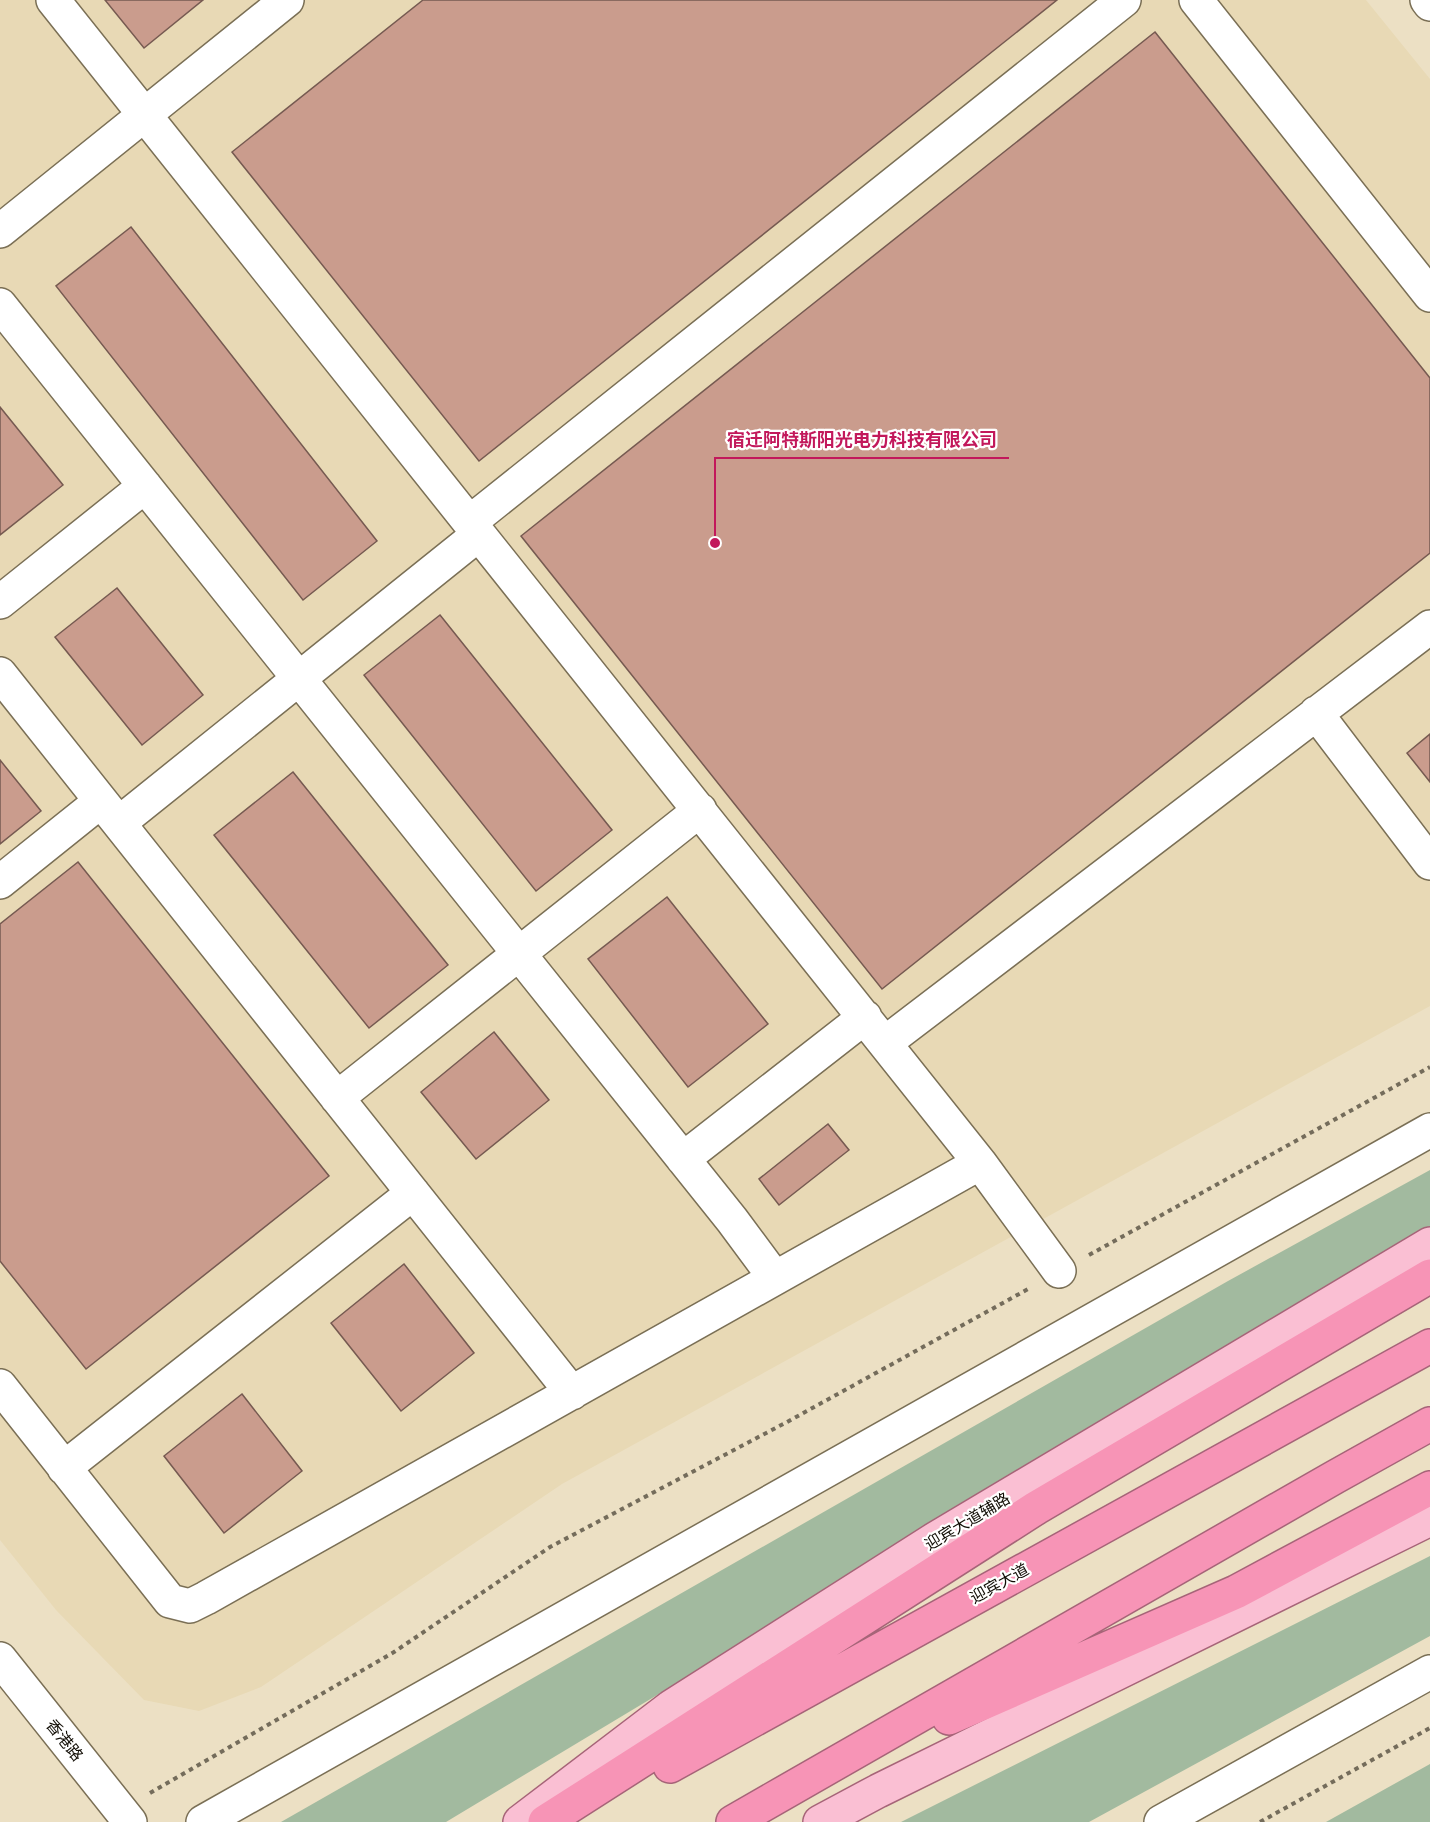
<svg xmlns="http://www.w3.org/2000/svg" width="1430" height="1822" font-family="'Work Sans','Noto Sans SC',sans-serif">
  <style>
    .built { fill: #e8d9b5 }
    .green { fill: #a2ba9f }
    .building { fill: #ca9c8d; stroke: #765a51; stroke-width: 1.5 }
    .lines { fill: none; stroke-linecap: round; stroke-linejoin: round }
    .minor-casing { stroke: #7a6f55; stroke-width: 36 }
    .major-casing { stroke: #a66478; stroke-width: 36 }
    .highway-casing { stroke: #a66478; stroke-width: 36 }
    .path { stroke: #746c5b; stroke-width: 4; stroke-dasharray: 4.5 4.5; stroke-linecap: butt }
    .minor { stroke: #fff; stroke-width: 33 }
    .major { stroke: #fabfd3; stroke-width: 33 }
    .highway { stroke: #f794b6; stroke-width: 33 }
    .labels { text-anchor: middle; stroke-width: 4.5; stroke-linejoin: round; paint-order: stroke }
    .street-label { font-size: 16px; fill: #100c04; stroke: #fff }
    .leader { fill: none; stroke: #c2185b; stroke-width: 2 }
    .callout-dot { fill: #c2185b; stroke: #fff; stroke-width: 2 }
    .callout-label { font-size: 18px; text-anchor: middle; font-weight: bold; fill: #c2185b; stroke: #fff; stroke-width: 4.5; stroke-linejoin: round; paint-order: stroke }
  </style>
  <rect width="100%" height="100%" fill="#ece0c4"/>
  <path class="built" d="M0,0H1366L1430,79V1006L562,1484L261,1687L199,1711L144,1700L56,1610L0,1540Z"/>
  <path class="green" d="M1430,1170V1230L446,1822H281L1228,1281Z
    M1430,1556V1636L1089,1822H901Z
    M1430,1764V1822H1326Z"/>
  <path class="building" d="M105,0H203L144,48Z
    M423,0H1057L479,461L232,152Z
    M1155,32L1430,378V553L882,989L521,536Z
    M131,227L377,541L303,600L56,286Z
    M0,407L63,485L0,535Z
    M117,588L203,695L142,745L55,637Z
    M440,615L612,830L536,891L364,675Z
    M1430,734V782L1407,753Z
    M0,760L41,811L0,844Z
    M293,772L448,965L369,1028L214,835Z
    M78,862L329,1176L86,1369L0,1261V924Z
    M667,897L768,1024L688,1087L588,959Z
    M494,1032L549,1100L476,1159L421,1092Z
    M828,1124L849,1150L779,1205L759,1179Z
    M404,1264L474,1353L401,1411L331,1323Z
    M242,1394L302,1471L224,1533L164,1456Z"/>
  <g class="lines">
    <g class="minor-casing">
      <path id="minor" d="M53,0L980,1163L1059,1271
        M1196,0L1430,295
        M1427,0L1430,4
        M0,231L287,0
        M0,305L732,1220L775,1278
        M470,522L1124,0
        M0,602L145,486
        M0,674L572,1393
        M1316,713L1430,863
        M119,823L479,534
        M0,882L101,801
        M885,1043L1430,627
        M337,1098L700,810
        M683,1159L865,1017
        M0,1386L170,1601L190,1606L206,1598L980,1163
        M64,1468L413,1193
        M0,1659L130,1822
        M203,1822L1430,1130
        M1161,1822L1430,1672"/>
    </g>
    <g class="major-casing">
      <path id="major" d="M520,1822L671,1707L935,1539L1430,1244
        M820,1822L878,1791L1430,1519"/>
    </g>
    <g class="highway-casing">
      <path id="highway" d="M949,1718L1236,1592L1430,1488
        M670,1766L1430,1346
        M545,1822L1036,1508L1430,1276
        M733,1822L1335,1477L1430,1424"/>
    </g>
    <path class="path" d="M1089,1255L1430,1067
      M150,1793L394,1652L550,1547L787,1422L1030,1288
      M1260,1822L1430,1728"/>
    <use href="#minor" class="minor"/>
    <use href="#major" class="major"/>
    <use href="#highway" class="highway"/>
  </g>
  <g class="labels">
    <g class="street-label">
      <text transform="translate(967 1521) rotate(-31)" y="6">迎宾大道辅路</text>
      <text transform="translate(999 1583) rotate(-29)" y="6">迎宾大道</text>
      <text transform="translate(65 1740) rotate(51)" y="6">香港路</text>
    </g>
  </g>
  <path class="leader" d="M715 543L715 458H1009"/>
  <circle class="callout-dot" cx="715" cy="543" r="6"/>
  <g class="callout-label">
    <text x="862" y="446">宿迁阿特斯阳光电力科技有限公司</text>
  </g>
</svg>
